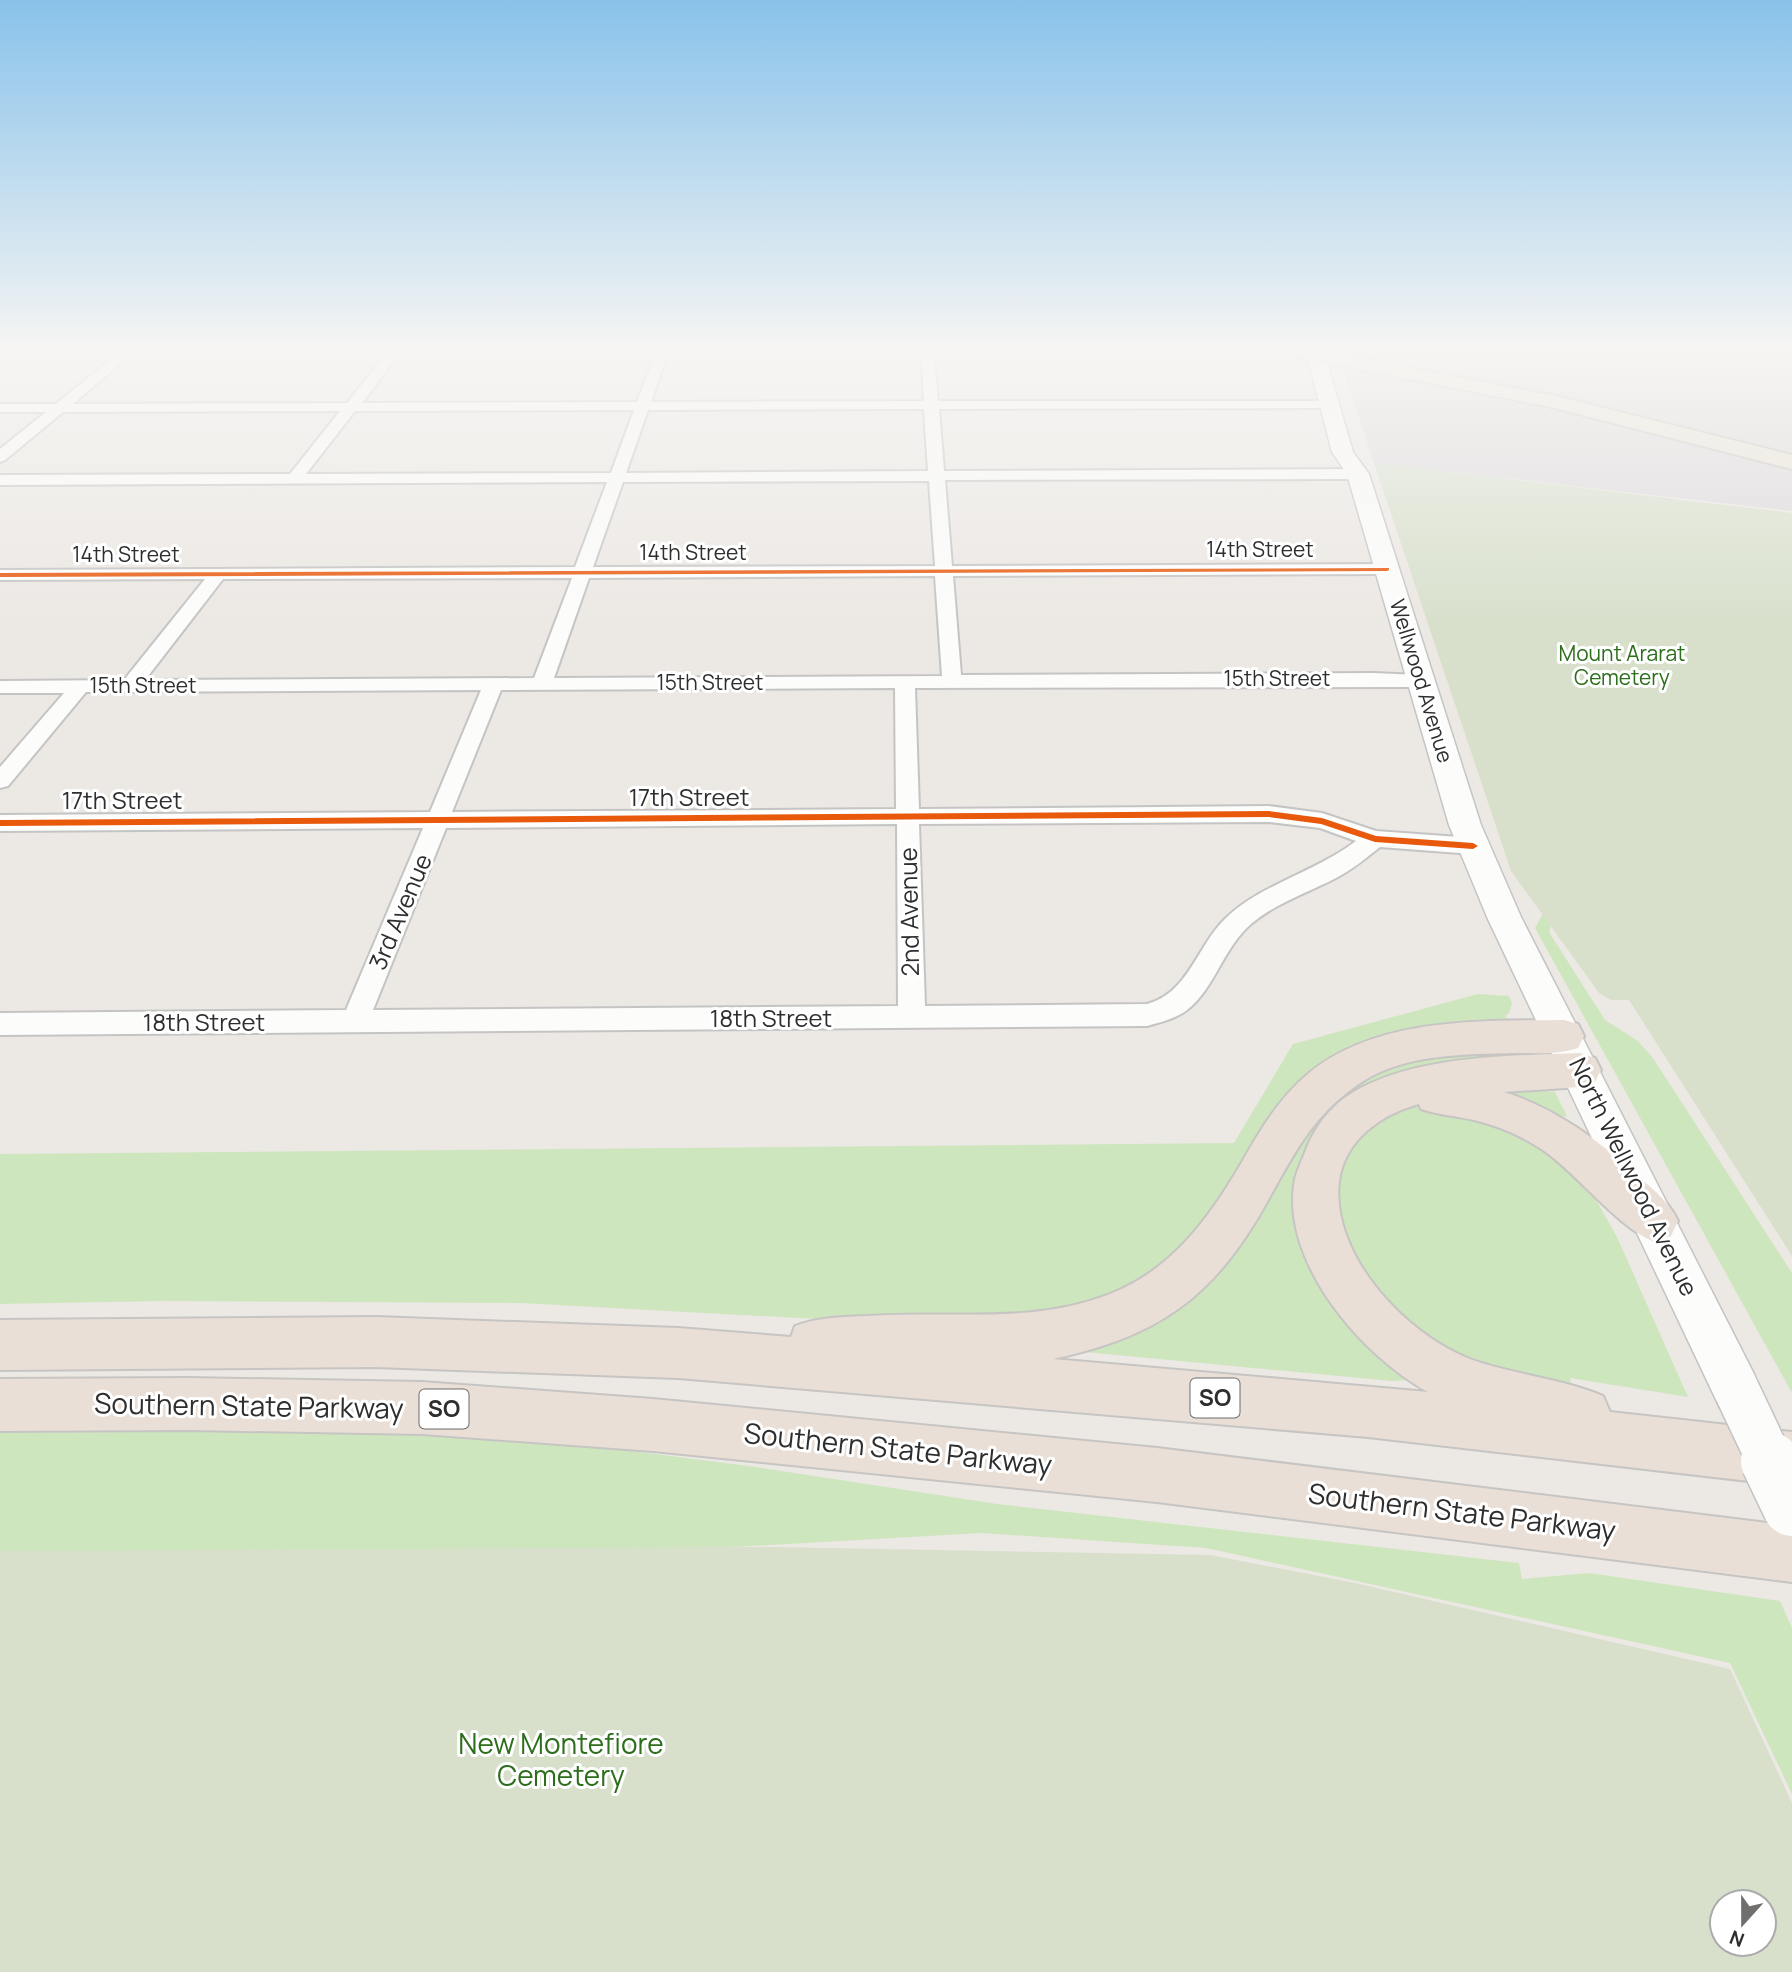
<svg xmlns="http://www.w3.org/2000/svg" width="1792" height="1972" font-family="Manrope,sans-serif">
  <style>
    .industrial { fill: #dcd9db }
    .green { fill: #cee6be }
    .cemetery { fill: #d8e0cc; fill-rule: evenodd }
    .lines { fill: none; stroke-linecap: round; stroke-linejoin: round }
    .street-casing { stroke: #c5c4c5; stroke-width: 4 }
    .secondary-casing { stroke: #c5c4c5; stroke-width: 3 }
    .primary-casing { stroke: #c6c5c4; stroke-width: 4 }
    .highway-casing { stroke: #c6c5c4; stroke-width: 4 }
    .street { fill: #fcfcfb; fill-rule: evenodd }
    .secondary { fill: #fcfcfb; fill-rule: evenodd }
    .primary { fill: #e8e4d6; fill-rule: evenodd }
    .highway { fill: #eadfd6; fill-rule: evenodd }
    .secondary-bridge-far1-casing { stroke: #c5c4c5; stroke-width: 48; stroke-linecap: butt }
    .secondary-bridge-casing { stroke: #c5c4c5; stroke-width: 61; stroke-linecap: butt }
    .secondary-bridge-far1 { stroke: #fcfcfb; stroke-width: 45 }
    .secondary-bridge { stroke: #fcfcfb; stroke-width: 58 }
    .cycleway-casing { stroke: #fff; stroke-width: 5 }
    .cycleway { fill: #e8590c; fill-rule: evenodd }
    .labels { text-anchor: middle; stroke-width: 6; stroke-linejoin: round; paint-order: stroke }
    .far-street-label { font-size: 21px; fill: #2e2e2e; stroke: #fff }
    .far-park-label { font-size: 21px; fill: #2c6e1b; stroke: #fff }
    .shield { fill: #fff; stroke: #6d6d6d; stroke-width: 2 }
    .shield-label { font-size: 23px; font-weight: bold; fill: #2e2e2e }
    .street-label { font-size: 24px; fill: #2e2e2e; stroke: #fff }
    .near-street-label { font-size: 28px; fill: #2e2e2e; stroke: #fff }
    .near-park-label { font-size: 28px; fill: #2c6e1b; stroke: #fff }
  </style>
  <rect width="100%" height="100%" fill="#ece8e4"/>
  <path class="industrial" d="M1336,349H1792V511L1374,463Z"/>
  <path class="green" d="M1546,908H1557L1549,932L1605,1020L1638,1041L1653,1058L1792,1273V1393L1535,928Z
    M1478,994L1509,996L1512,1003L1509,1013L1505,1016L1510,1021L1304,1082L1263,1126L1232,1181L1188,1248L1150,1281L1090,1310L928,1325L521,1303L162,1301L0,1304V1154L1234,1143L1293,1044Z
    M1520,1049L1523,1054L1521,1059L1388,1078L1343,1097L1316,1130L1302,1174L1303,1210L1437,1378L1392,1381L1064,1350L1128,1322L1328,1093L1418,1050Z
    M1538,1081L1546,1091L1555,1092L1567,1116L1557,1117L1488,1090Z
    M1421,1104L1478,1107L1571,1167L1595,1198L1617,1237L1688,1397L1570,1378L1572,1391L1486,1374L1366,1295L1330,1195L1341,1149L1371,1119Z
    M353,1430L578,1444L756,1467L997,1504L1519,1563L1522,1579L1589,1573L1780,1601L1792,1628V1794L1730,1663L1206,1548L981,1533L331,1570L0,1565V1433Z"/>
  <path class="cemetery" d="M1374,463L1792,513V1256L1629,1000H1611L1599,993L1511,871Z
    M774,1547L1210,1555L1355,1583L1730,1669L1792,1803V1972H0V1551ZM1764,1902V1944H1722V1902Z"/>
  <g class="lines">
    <g class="street-casing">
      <path id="street" d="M123,349H137L73,404L347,403L390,349H403L362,403L637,402L657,349H669L651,402L924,401L921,349H933L938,401H1334V407L1329,408L939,409L944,471L1358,469L1366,474L1358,479L945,480L952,566L1387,564L1396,569L1387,574L953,576L961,675L1374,673L1420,675L1427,677L1430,681L1427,685L1420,687L915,688L919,809L1269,806L1322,813L1376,831L1473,838L1481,840L1485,846L1481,852L1473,854L1380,847C1366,858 1352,870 1336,878C1307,893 1276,903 1251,924C1223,948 1215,988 1187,1010C1175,1019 1161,1022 1147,1026L0,1035V1013L346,1010L423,828L0,831V815L430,812L481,690L86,692L8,786L0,788V767L64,693H0V681L124,680L205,579L0,580V570L575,567L607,482L0,485V475L290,474L340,411L63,412L5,460L0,462V449L46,412H0V404H56ZM924,409L928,471L626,473L648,410ZM634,410L611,473L306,474L355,411ZM929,481L935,566L593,567L623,482ZM935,576L942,676L554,678L589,578ZM572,578L534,678L145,680L223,579ZM895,688L896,809L452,812L501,690ZM1269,822L1320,828L1356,841C1316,872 1261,884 1226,918C1197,945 1189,993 1147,1004L925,1006L919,824ZM897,824L898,1006L373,1010L446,828Z"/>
    </g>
    <g class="secondary-casing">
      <path id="secondary" d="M1305,349H1323L1353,452L1369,474L1481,825L1521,917L1754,1374L1761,1391L1754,1408L1737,1415L1720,1408L1487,917L1449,825L1347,474L1332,452Z"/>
    </g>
    <g class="primary-casing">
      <path id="primary" d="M1277,349H1315L1556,396L1792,455V469L1555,408L1286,355Z"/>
    </g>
    <g class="highway-casing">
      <path id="highway" d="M1564,1020L1578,1024L1584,1036L1578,1048C1558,1055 1537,1053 1515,1053C1467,1054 1407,1054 1365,1080C1314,1112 1295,1152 1267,1202C1214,1297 1160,1336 1053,1359L1428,1392C1362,1356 1279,1261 1295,1179C1297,1171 1301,1162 1304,1155C1313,1129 1329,1107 1352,1093C1414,1055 1510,1056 1580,1053L1595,1058L1601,1070L1595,1082L1580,1087L1504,1092C1557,1109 1598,1140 1639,1177C1655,1191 1669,1202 1678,1221L1671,1236L1655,1242C1618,1228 1579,1175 1543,1150C1522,1136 1499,1126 1474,1120C1456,1116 1439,1115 1421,1109L1419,1104C1382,1114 1345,1139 1339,1181C1330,1254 1405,1334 1470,1359C1513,1375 1561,1378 1603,1396L1610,1412L1792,1432V1486L1368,1437L678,1378L376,1367L0,1370V1320L376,1317L678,1328L791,1337L795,1326C819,1317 843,1317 868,1316C950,1310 1031,1325 1110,1294C1172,1270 1210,1217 1242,1162C1261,1129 1279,1098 1309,1073C1378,1017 1480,1021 1564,1020Z
        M189,1378L422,1382L653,1399L1157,1448L1792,1526V1582L1157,1502L653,1451L422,1434L189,1430L0,1431V1379Z"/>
    </g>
    <use href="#street" class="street"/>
    <use href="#secondary" class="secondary"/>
    <use href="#primary" class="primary"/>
    <use href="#highway" class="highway"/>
    <g class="secondary-bridge-far1-casing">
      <path id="secondary-bridge-far1" d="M1737,1391L1771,1463"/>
    </g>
    <g class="secondary-bridge-casing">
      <path id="secondary-bridge" d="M1770,1461L1792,1507"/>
    </g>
    <use href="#secondary-bridge-far1" class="secondary-bridge-far1"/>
    <use href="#secondary-bridge" class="secondary-bridge"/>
    <g class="cycleway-casing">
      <path id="cycleway" d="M1389,568V570L1387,571L0,577V573Z
        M1269,811L1322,818L1376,836L1473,843L1478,846L1473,849L1375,842L1321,824L1269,817L0,826V820Z"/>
    </g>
    <use href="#cycleway" class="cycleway"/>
  </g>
  <linearGradient id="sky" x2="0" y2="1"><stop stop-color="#88c2ea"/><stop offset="0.56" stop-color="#f6f5f3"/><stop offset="1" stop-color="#f6f5f3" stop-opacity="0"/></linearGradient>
  <rect width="1792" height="625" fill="url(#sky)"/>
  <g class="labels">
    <g class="far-street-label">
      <text x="1260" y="557">14th Street</text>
      <text x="693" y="560">14th Street</text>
      <text x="126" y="562">14th Street</text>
      <text x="1277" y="686">15th Street</text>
      <text transform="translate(1421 681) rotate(73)" y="7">Wellwood Avenue</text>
      <text x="710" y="690">15th Street</text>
      <text x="143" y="693">15th Street</text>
    </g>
    <g class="far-park-label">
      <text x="1622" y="661">Mount Ararat<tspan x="1622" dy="24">Cemetery</tspan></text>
    </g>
    <g class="shield">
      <rect x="1190.5" y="1378.5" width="49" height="39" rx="5"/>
      <rect x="419.5" y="1389.5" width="49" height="39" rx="5"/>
    </g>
    <g class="shield-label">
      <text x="1215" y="1406">SO</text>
      <text x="444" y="1417">SO</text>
    </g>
    <g class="street-label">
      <text x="689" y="806">17th Street</text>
      <text x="122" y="809">17th Street</text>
      <text transform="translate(401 912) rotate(-67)" y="8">3rd Avenue</text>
      <text transform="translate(910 912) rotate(-91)" y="8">2nd Avenue</text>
      <text x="771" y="1027">18th Street</text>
      <text x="204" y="1031">18th Street</text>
      <text transform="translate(1633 1177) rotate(64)" y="8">North Wellwood Avenue</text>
    </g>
    <g class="near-street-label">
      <text transform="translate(249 1406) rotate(1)" y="10">Southern State Parkway</text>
      <text transform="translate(898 1449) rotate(6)" y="10">Southern State Parkway</text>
      <text transform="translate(1462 1512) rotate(7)" y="10">Southern State Parkway</text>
    </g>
    <g class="near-park-label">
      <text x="561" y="1754">New Montefiore<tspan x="561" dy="32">Cemetery</tspan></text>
    </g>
  </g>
  <g transform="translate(1743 1923) rotate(201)"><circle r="33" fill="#ffffff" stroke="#ababab" stroke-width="2"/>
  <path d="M0-5L12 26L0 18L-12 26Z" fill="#706f6e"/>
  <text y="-10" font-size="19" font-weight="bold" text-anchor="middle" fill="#2e2e2e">N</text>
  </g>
</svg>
